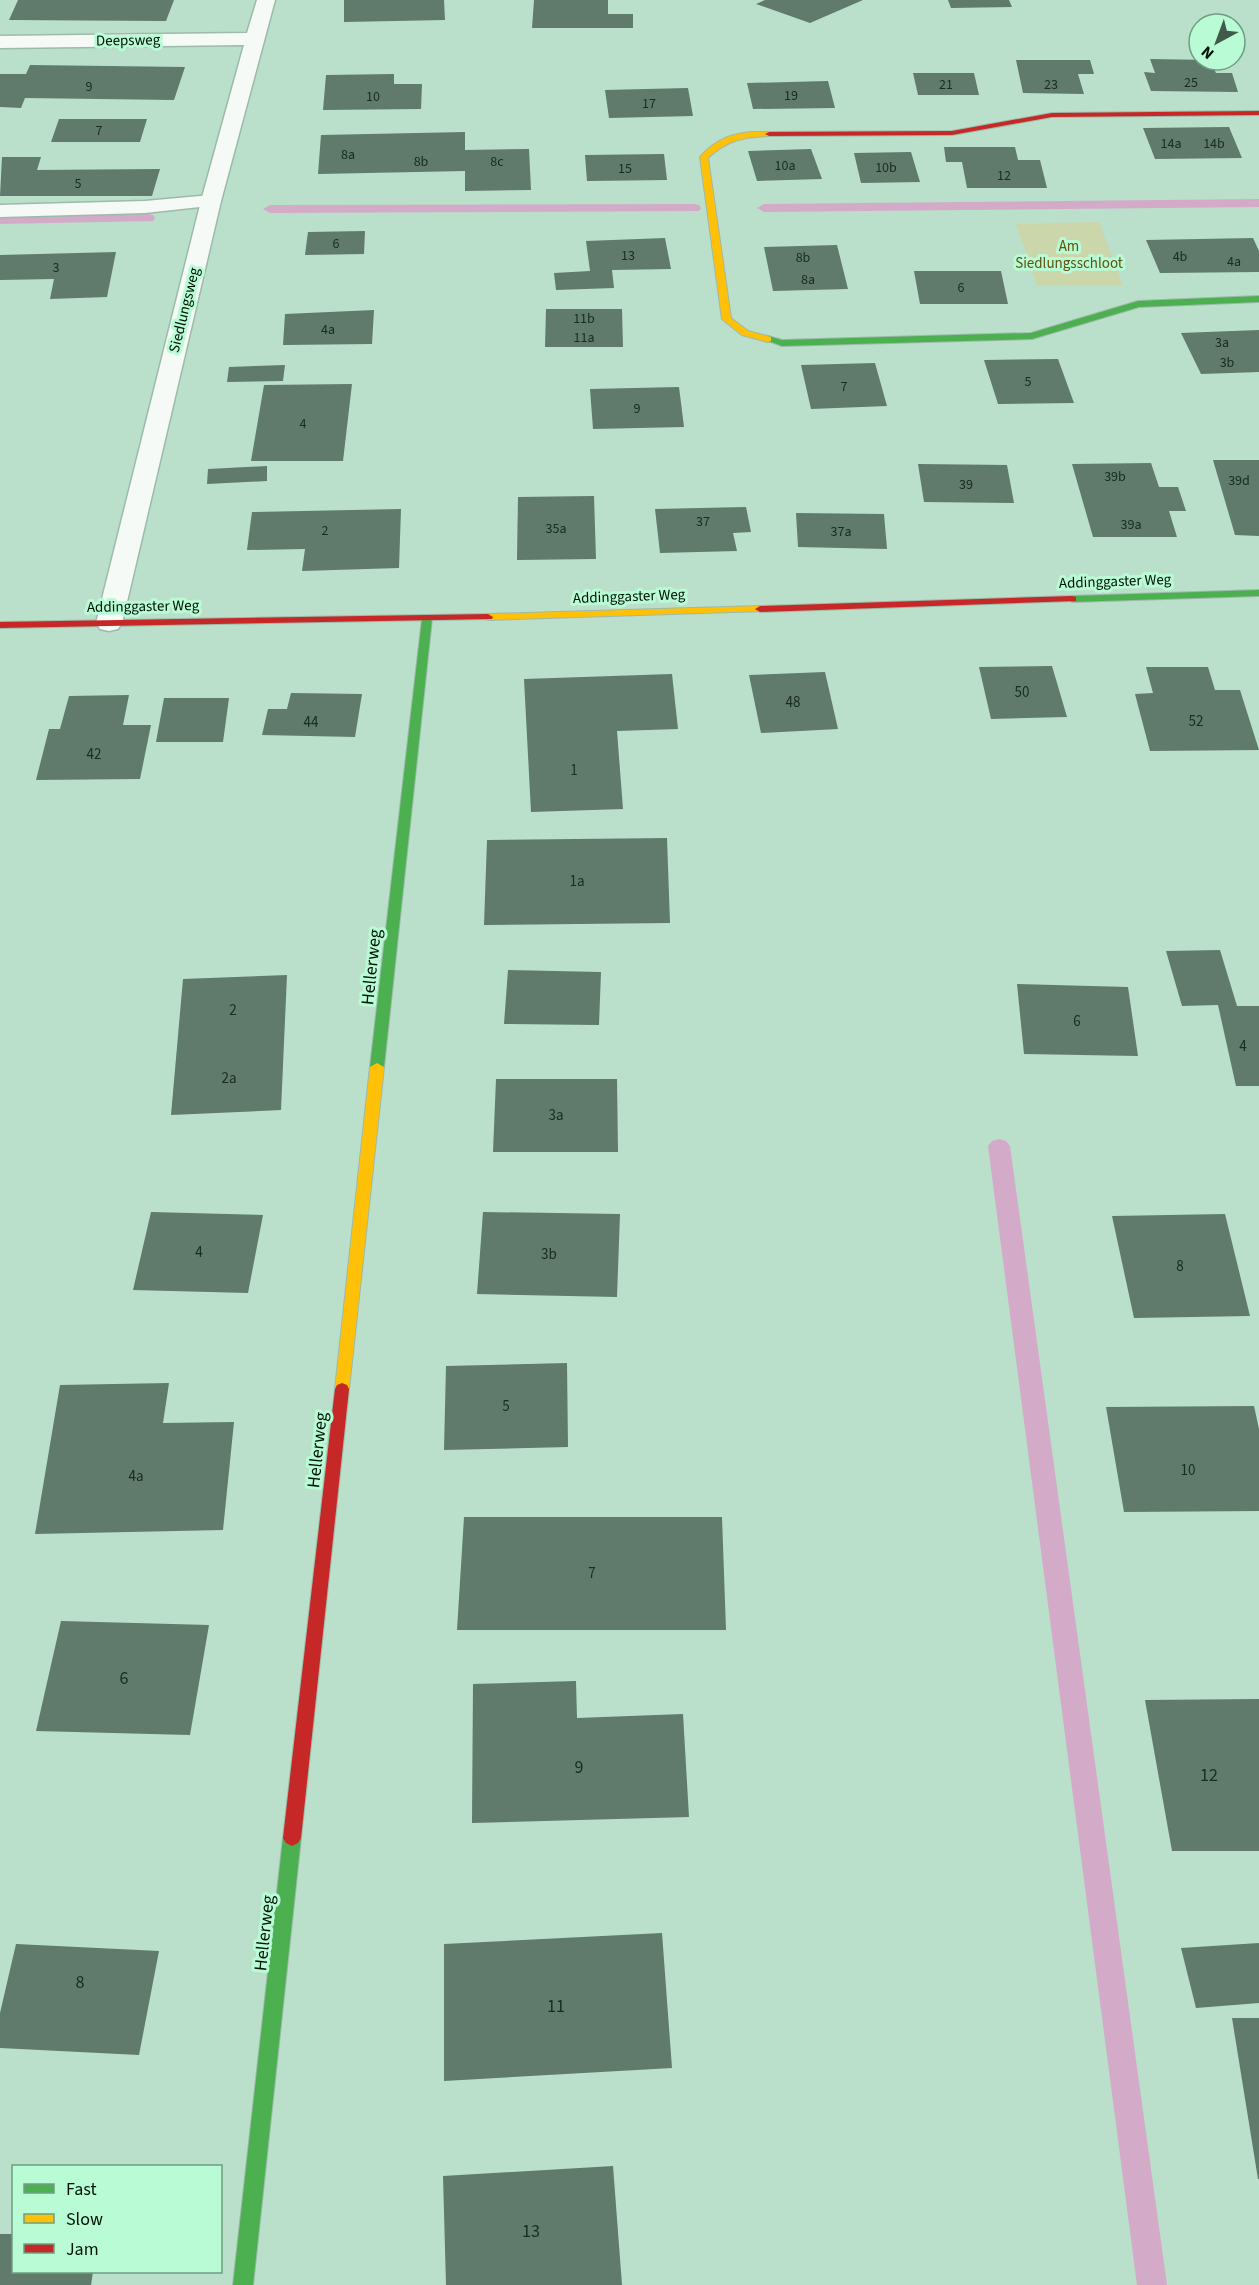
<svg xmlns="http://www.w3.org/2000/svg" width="1259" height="2285" font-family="'Source Sans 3',sans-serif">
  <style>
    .green { fill: #ccd6ab }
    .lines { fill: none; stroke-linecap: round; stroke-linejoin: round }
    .stream { fill: #d3abc9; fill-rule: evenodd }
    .building { fill: #607a6c }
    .lane-casing { stroke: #9dbaaa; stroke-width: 3 }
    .street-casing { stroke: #9dbaaa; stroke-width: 3 }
    .fast-casing { stroke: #9dbaaa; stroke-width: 2 }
    .slow-casing { stroke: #9dbaaa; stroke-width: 2 }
    .jam-casing { stroke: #9dbaaa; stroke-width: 2 }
    .lane { fill: #f5faf7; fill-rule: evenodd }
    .street { fill: #f5faf7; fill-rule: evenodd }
    .fast { fill: #4caf50; fill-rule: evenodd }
    .slow { fill: #ffc107; fill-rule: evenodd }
    .jam { fill: #c62828; fill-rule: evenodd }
    .labels { text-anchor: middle; stroke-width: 6; stroke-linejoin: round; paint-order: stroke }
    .far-number-label { font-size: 14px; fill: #182c20 }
    .far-street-label { font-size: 15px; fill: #001206; stroke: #b8fbd4 }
    .far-park-label { font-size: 15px; fill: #5f5310; stroke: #b8fbd4 }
    .number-label { font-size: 15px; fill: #182c20 }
    .street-label { font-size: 18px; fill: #001206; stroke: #b8fbd4 }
    .near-number-label { font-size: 18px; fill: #182c20 }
  </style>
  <rect width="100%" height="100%" fill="#badfca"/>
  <path class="green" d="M1099,222L1123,285L1037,286L1016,224Z"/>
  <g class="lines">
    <path class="stream" d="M1259,199V207L764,212L757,208L764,204Z
      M694,204L699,205L701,208L699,211L270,213L263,209L270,205Z
      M148,214L153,215L155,218L153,221L0,224V216Z
      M999,1139L1006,1141L1010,1146L1167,2285H1137L988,1146L992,1141Z"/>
  </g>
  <path class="building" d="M18,0H174L166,21L9,20Z
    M344,0H444L445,20L344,22Z
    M534,0H608V14H633V28H532Z
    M765,0H863L810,23L756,4Z
    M948,0H1009L1012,7L951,8Z
    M1150,59L1210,60L1216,73H1232L1238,92L1151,91L1144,72L1155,73Z
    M1016,60H1090L1094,74H1078L1084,94L1023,93Z
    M30,65L185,67L174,100L25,98L21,108L0,107V74H26Z
    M913,73H974L979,95H918Z
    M394,74V84H422L421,109L323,110L326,75Z
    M828,81L835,108L753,109L747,83Z
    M688,88L693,116L609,118L605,90Z
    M59,119H147L140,142H51Z
    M1229,127L1242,158L1155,159L1143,128Z
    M465,132V150L529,149L531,190L465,191V171L318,174L321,135Z
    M944,147H1015L1018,160H1040L1047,188H967L962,162H946Z
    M811,149L822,179L757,181L748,151Z
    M911,152L920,182L861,183L854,153Z
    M664,154L667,180L587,181L585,155Z
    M2,157H41L37,170L160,169L152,196H0Z
    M365,231L364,254L305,255L308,232Z
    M665,238L671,269L612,270L614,288L556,290L554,273L590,271L586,241Z
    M1253,238L1259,251V272L1160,273L1146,240Z
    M837,245L848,289L773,291L764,247Z
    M116,252L107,297L50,299L54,279L0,280V255Z
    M914,271H1001L1008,304H920Z
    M546,309H622L623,347H545Z
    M374,310L372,344L283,345L285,314Z
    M1259,330V372L1201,374L1181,333Z
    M1058,359L1074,403L998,404L984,360Z
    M875,363L887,406L811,409L801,365Z
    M285,365L283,381L227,382L229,367Z
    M352,384L343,461H251L264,385Z
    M679,387L684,427L593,429L590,389Z
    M1213,460H1259V536L1235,535Z
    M1151,463L1159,487H1178L1186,511H1169L1177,537H1093L1072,464Z
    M918,464L1007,465L1014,503L924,502Z
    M267,466V481L207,484L208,469Z
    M594,496L596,559L517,560L518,497Z
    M746,507L751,532L733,533L737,551L660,553L655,509Z
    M401,509L399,568L302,571L305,549L247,550L252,512Z
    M796,513L884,514L887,549L798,547Z
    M1052,666L1067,717L991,719L979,667Z
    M1146,667H1208L1215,690H1240L1259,750L1150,751L1135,694L1153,693Z
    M825,672L838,729L761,733L749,675Z
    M672,674L678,729L617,731L623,809L531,812L524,679Z
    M291,693L362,694L355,737L262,735L268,709H287Z
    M129,695L123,725H151L140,779L36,780L49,729H60L69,696Z
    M164,698H229L223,742H156Z
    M667,838L670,923L484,925L487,840Z
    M1220,950L1237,1006H1259V1086H1236L1218,1005L1182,1006L1166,951Z
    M508,970L601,972L599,1025L504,1024Z
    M287,975L281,1110L171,1115L183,979Z
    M1017,984L1128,987L1138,1056L1024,1054Z
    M496,1079H617L618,1152H493Z
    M151,1212L263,1215L248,1293L133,1290Z
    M483,1212L620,1214L617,1297L477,1294Z
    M1225,1214L1250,1316L1134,1318L1112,1216Z
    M567,1363L568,1447L444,1450L446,1366Z
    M169,1383L163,1423L234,1422L223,1530L35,1534L60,1385Z
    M1254,1406L1259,1429V1511L1124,1512L1106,1407Z
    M464,1517H722L726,1630H457Z
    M61,1621L209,1625L190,1735L36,1731Z
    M576,1681L577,1718L683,1714L689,1817L472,1823L473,1684Z
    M1259,1699V1851H1172L1145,1700Z
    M662,1933L672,2068L444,2081V1944Z
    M1259,1943V2003L1196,2008L1181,1948Z
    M16,1944L159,1951L139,2055L0,2048V2013Z
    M1232,2018H1259V2179H1258Z
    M613,2166L622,2285H446L443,2176Z
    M0,2234H14V2272H93L91,2285H0Z"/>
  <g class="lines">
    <g class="lane-casing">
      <path id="lane" d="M211,195L218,197L221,201L218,205L145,213L0,217V205L145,201Z"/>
    </g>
    <g class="street-casing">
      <path id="street" d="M257,0H275L221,201L122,623L118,629L109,631L100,629L96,623L201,201L244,45L0,48V36L247,33Z"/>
    </g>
    <g class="fast-casing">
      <path id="fast" d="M1259,296V302L1139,307L1032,339L782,346L763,339L768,336L782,340L1031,333L1138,301Z
        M1259,590V596L1072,602L1067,599L1072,596Z
        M427,616L432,619L384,1067L377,1071L370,1067L422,619Z
        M292,1830L298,1833L301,1838L253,2285H233L283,1838L286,1833Z"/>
    </g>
    <g class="slow-casing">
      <path id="slow" d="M758,132H769L773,134L769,136C744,137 727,140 708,158L731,318L748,331L771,337V341L768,342L742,335L722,319L700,157C716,139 734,132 758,132Z
        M760,606L765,609L764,611L488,620L483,617L488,614Z
        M377,1063L384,1067L349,1389L347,1393H337L335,1389L370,1067Z"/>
    </g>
    <g class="jam-casing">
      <path id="jam" d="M1259,111V115L1052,117L952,135L769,136L765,134L769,132L952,131L1052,113Z
        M1072,596L1076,597V601L760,612L755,609L760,606Z
        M488,614L493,617L492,619L0,628V622Z
        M342,1383L347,1385L349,1389L301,1838L298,1843L292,1846L286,1843L283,1838L335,1389L337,1385Z"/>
    </g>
    <use href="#lane" class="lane"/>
    <use href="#street" class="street"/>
    <use href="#fast" class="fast"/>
    <use href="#slow" class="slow"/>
    <use href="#jam" class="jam"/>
  </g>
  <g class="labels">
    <g class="far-number-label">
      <text x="1191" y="87">25</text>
      <text x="946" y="89">21</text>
      <text x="1051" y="89">23</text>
      <text x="89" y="91">9</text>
      <text x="791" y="100">19</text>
      <text x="373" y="101">10</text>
      <text x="649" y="108">17</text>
      <text x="99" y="135">7</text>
      <text x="1171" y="148">14a</text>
      <text x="1214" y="148">14b</text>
      <text x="348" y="159">8a</text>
      <text x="421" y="166">8b</text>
      <text x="497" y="166">8c</text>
      <text x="785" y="170">10a</text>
      <text x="886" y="172">10b</text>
      <text x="625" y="173">15</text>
      <text x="1004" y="180">12</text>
      <text x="78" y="188">5</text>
      <text x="336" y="248">6</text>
      <text x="628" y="260">13</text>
      <text x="1180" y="261">4b</text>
      <text x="803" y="262">8b</text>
      <text x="1234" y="266">4a</text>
      <text x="56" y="272">3</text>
      <text x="808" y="284">8a</text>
      <text x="961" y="292">6</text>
      <text x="584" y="323">11b</text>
      <text x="328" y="334">4a</text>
      <text x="584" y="342">11a</text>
      <text x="1222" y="347">3a</text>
      <text x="1227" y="367">3b</text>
      <text x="1028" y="386">5</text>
      <text x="844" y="391">7</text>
      <text x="637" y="413">9</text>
      <text x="303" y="428">4</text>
      <text x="1115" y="481">39b</text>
      <text x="1239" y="485">39d</text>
      <text x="966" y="489">39</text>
      <text x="703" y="526">37</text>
      <text x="1131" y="529">39a</text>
      <text x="556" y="533">35a</text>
      <text x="325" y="535">2</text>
      <text x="841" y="536">37a</text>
    </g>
    <g class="far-street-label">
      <text transform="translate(128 40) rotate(-1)" y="5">Deepsweg</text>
      <text transform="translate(184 310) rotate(-76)" y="5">Siedlungsweg</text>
      <text transform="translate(1115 581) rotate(-2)" y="5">Addinggaster Weg</text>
      <text transform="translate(629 596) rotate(-2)" y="5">Addinggaster Weg</text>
      <text transform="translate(143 606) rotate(-1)" y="5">Addinggaster Weg</text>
    </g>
    <g class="far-park-label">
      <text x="1069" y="251">Am<tspan x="1069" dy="17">Siedlungsschloot</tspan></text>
    </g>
    <g class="number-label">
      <text x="1022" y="697">50</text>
      <text x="793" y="707">48</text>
      <text x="1196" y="726">52</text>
      <text x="311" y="727">44</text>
      <text x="94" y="759">42</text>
      <text x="574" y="775">1</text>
      <text x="577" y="886">1a</text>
      <text x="233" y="1015">2</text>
      <text x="1077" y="1026">6</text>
      <text x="1243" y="1051">4</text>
      <text x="229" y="1083">2a</text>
      <text x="556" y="1120">3a</text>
      <text x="199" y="1257">4</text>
      <text x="549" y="1259">3b</text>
      <text x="1180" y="1271">8</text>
      <text x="506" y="1411">5</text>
      <text x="1188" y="1475">10</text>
      <text x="136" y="1481">4a</text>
      <text x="592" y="1578">7</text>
    </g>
    <g class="street-label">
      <text transform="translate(371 967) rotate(-84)" y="6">Hellerweg</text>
      <text transform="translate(317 1450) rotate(-84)" y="6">Hellerweg</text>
      <text transform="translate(264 1933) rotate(-84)" y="6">Hellerweg</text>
    </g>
    <g class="near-number-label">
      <text x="124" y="1684">6</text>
      <text x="579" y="1773">9</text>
      <text x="1209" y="1781">12</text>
      <text x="80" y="1988">8</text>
      <text x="556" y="2012">11</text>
      <text x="531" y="2237">13</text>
    </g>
  </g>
  <rect x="12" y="2165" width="210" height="108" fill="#b8fbd4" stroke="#6e9e82" stroke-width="1.5"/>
  <rect x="24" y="2184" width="30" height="9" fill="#4caf50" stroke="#6e9e82" stroke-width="1.5"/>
  <text x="66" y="2195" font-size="18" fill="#001206">Fast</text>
  <rect x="24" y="2214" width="30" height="9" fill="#ffc107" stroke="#6e9e82" stroke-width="1.5"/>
  <text x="66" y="2225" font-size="18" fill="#001206">Slow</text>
  <rect x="24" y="2244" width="30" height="9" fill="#c62828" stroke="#6e9e82" stroke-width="1.5"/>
  <text x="66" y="2255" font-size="18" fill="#001206">Jam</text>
  <g transform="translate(1217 42) rotate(221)"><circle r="28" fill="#b8fbd4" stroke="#6e9e82" stroke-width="1.5"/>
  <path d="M0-4.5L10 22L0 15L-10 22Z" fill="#415a4b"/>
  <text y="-9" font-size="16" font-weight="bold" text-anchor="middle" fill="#001206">N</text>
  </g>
</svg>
